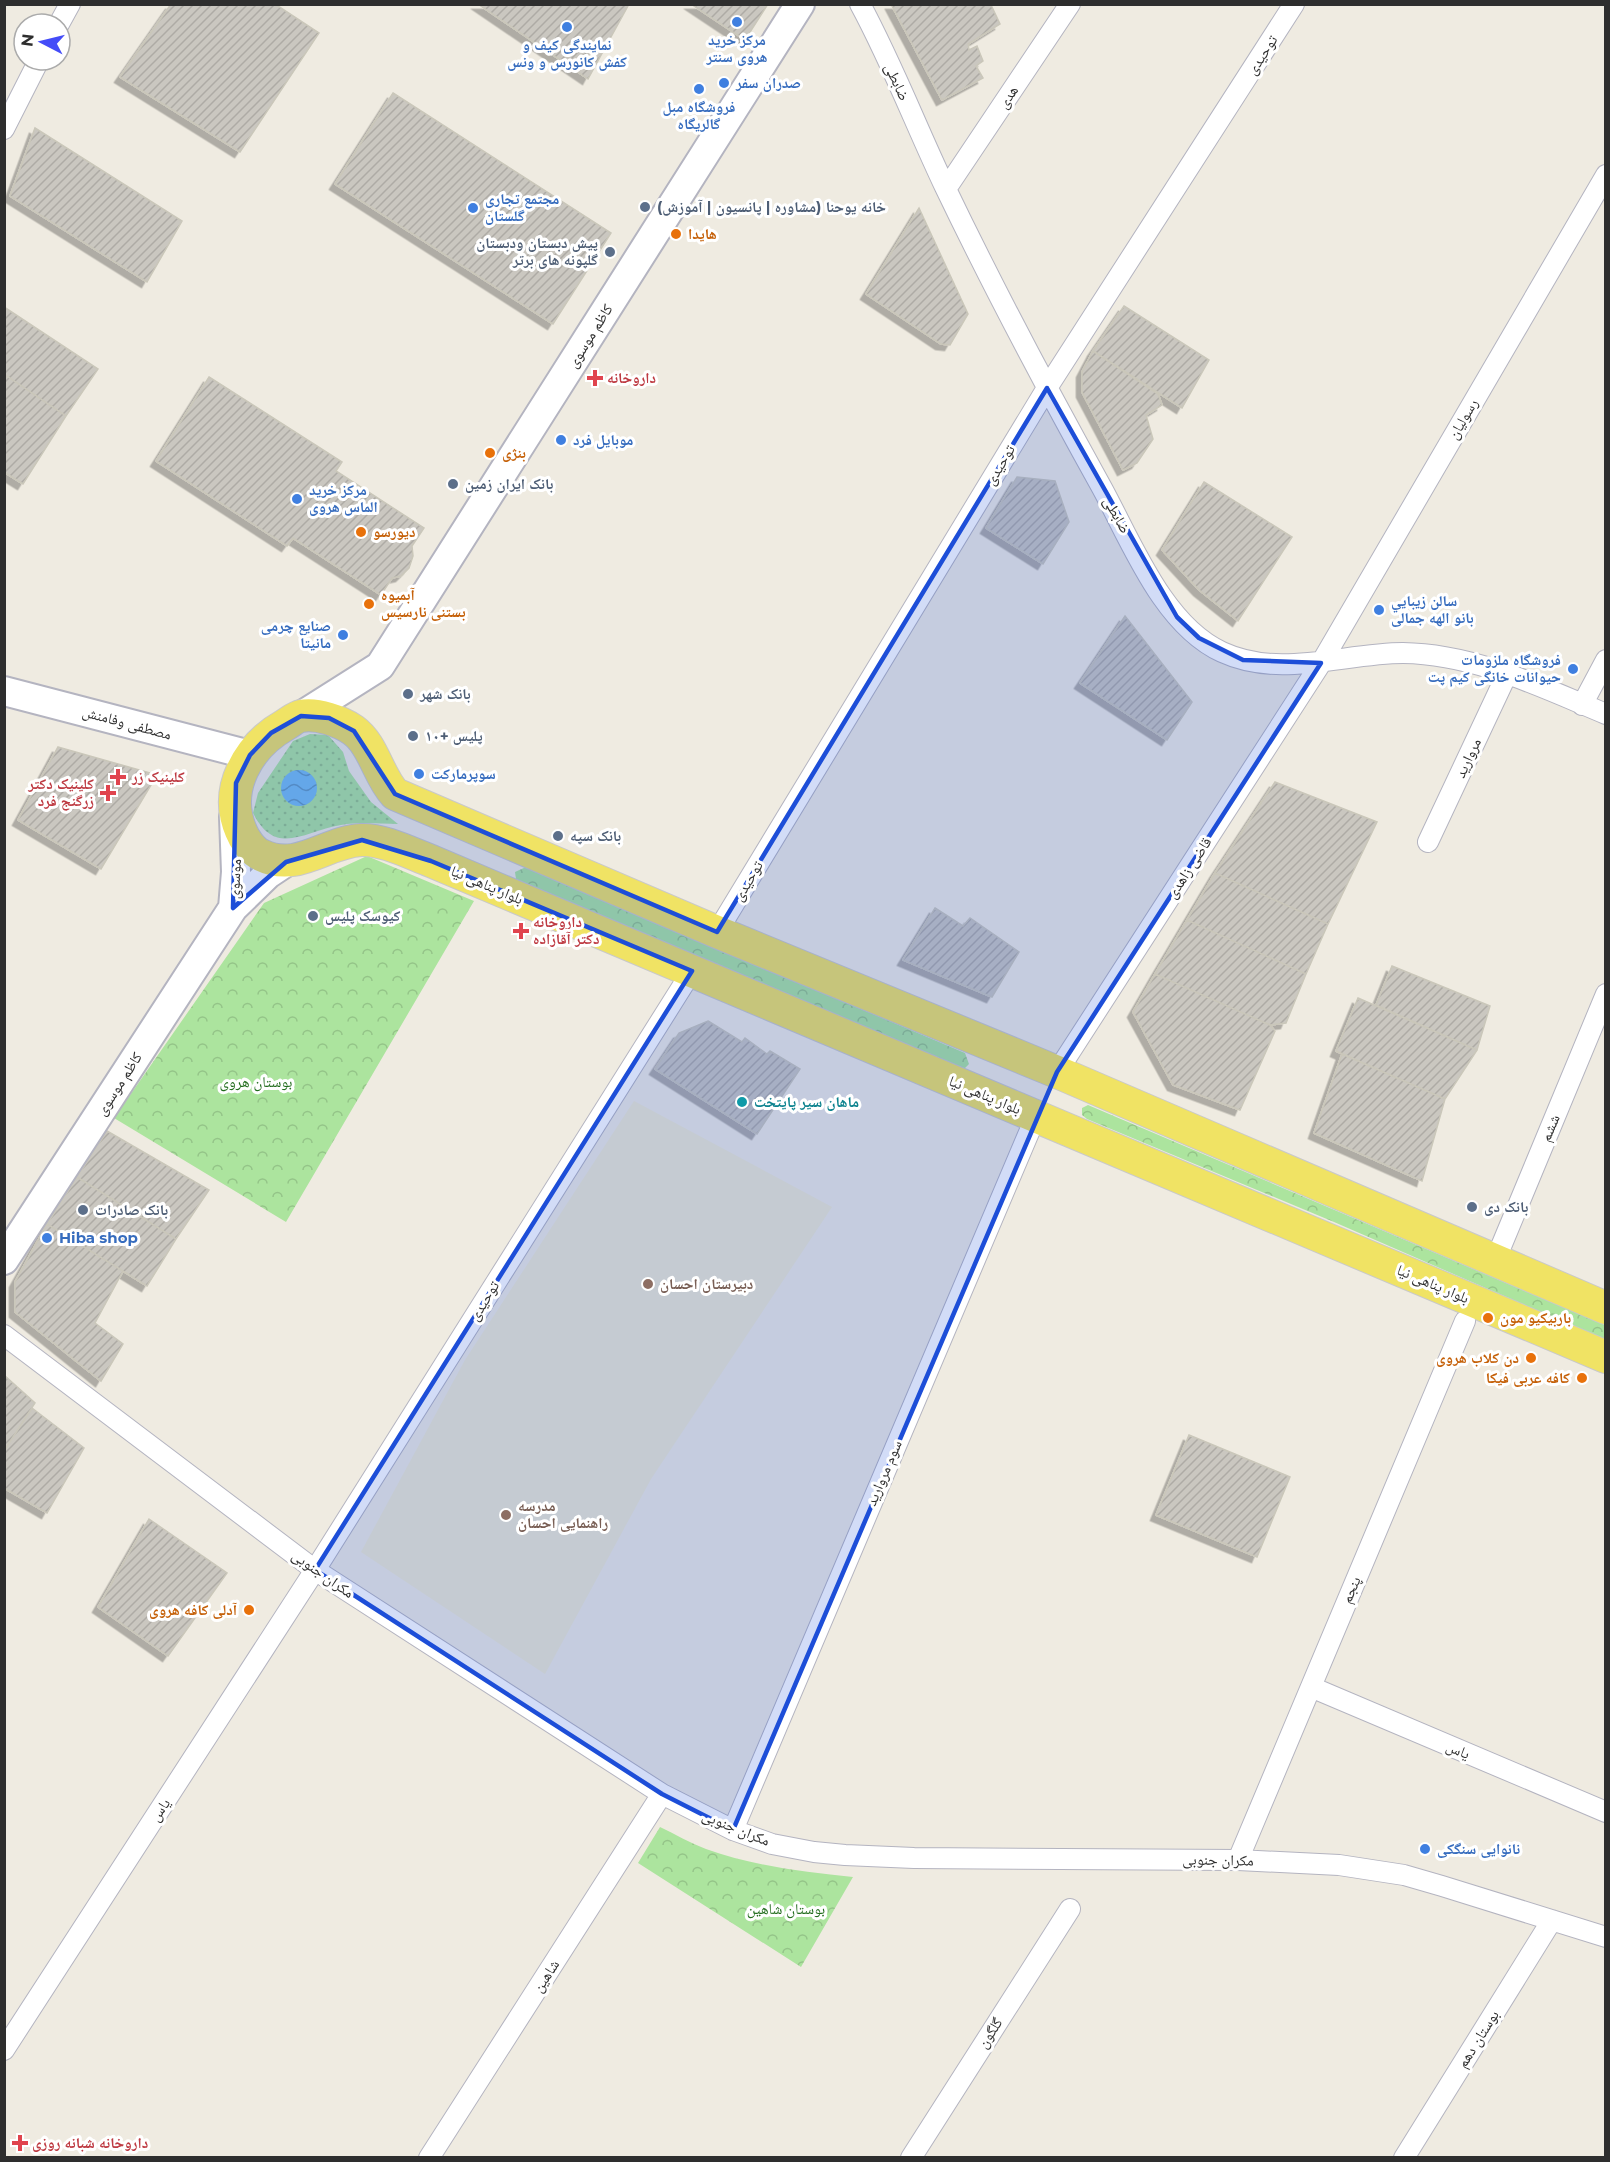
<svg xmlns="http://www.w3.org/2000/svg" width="1610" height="2162" font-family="Montserrat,'Noto Naskh Arabic',sans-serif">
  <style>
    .education { fill: #efead1 }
    .grass { fill: url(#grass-dots) }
    .forest { fill: url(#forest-crowns) }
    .water { fill: url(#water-waves) }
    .building { fill: url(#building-hatch); stroke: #cac7ba; stroke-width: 1.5; filter: url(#shadow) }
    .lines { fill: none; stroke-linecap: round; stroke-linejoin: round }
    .minor-casing { stroke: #b4b4c0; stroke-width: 22 }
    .secondary-casing { stroke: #b4b4c0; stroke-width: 32 }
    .primary-casing { stroke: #c9c9c9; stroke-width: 34 }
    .minor { stroke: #fff; stroke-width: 20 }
    .secondary { stroke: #fff; stroke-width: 28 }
    .primary { stroke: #f0e364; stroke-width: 32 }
    .marked { fill: #1d4ed8; fill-opacity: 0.2; stroke: #1d4ed8; stroke-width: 4.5; stroke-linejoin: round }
    .shop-dot { fill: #3f7fe0; stroke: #fff; stroke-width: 2 }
    .service-dot { fill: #5c6f8a; stroke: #fff; stroke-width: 2 }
    .food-dot { fill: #e8710a; stroke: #fff; stroke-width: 2 }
    .health-dot { fill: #e0444e; stroke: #fff; stroke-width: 2 }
    .culture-dot { fill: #0f9aa8; stroke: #fff; stroke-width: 2 }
    .education-dot { fill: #8d6e63; stroke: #fff; stroke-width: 2 }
    .labels { text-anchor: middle; stroke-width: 6; stroke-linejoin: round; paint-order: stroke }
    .shop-label { font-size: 15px; font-weight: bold; fill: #366cbe; stroke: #fff; text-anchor: start }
    .street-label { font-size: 15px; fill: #2e2e2e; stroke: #fff }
    .service-label { font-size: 15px; font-weight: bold; fill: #4e5e75; stroke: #fff; text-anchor: start }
    .food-label { font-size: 15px; font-weight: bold; fill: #c56008; stroke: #fff; text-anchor: start }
    .health-label { font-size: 15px; font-weight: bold; fill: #be3a42; stroke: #fff; text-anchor: start }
    .park-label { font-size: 15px; fill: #216c1c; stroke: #fff }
    .culture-label { font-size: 15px; font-weight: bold; fill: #0d838f; stroke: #fff; text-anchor: start }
    .education-label { font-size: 15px; font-weight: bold; fill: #785e54; stroke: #fff; text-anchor: start }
  </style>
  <defs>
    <pattern id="grass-dots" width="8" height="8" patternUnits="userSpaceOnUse" patternTransform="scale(1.5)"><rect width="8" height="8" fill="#ace49e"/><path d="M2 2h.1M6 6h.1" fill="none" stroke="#94c488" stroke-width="1.8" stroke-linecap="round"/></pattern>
    <pattern id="forest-crowns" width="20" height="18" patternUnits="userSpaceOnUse" patternTransform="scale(1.5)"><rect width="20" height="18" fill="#ace49e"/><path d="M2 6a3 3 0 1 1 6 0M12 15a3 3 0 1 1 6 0" fill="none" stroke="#94c488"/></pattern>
    <pattern id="water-waves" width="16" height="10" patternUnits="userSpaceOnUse" patternTransform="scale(1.5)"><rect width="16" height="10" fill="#76bdee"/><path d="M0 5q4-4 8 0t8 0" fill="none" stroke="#619ac1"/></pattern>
    <pattern id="building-hatch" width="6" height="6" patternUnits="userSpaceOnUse" patternTransform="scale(1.5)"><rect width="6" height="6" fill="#cac7c0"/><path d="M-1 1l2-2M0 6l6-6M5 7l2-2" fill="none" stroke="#aeaba5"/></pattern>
    <filter id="shadow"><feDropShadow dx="-5.5" dy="5.5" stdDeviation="0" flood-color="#0004"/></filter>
  </defs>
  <rect width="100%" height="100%" fill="#efebe1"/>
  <path class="education" d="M634,1101L832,1207L651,1479L545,1674L361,1552L465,1360Z"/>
  <path class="grass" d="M310,734L328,735L343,752L349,771L371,802L398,824C380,824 359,822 341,825C304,831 276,858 253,813L258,793L293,741Z"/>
  <path class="forest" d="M367,856L474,901L286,1222L114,1118L264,903Z
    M526,867L965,1053L969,1064L963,1070L522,884L516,879L515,872Z
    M1088,1105L1605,1325V1340L1334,1222L1087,1119L1082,1115V1108Z
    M660,1827C675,1834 690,1843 706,1849C753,1866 804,1872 853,1877L801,1967L638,1863Z"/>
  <path class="water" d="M281 788a18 18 0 1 1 36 0a18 18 0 1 1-36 0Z"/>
  <path class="building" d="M171,4H275L319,33L240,152L120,77Z
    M478,4H629L588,79Z
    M691,4H768L745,40Z
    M891,4L991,5L1000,24L968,44L969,50L977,46L983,61L976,66L983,78L942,100Z
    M393,93L611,233L553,324L335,184Z
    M35,128L182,221L147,282L10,196Z
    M919,208L968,314L950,345L941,344L866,294Z
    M1124,306L1209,360L1182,408L1093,351Z
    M4,307L98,369L66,416L4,374Z
    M1093,351L1158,394L1162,405L1146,415L1153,439L1137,463L1123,470L1082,392V372Z
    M4,374L66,416L23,484L4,472Z
    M209,377L342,462L336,471L424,528L412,546L413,556L409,568L401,576L392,578L381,595L293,538L287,546L156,461Z
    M1017,477L1055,481L1069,522L1043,564L986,528Z
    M1204,482L1292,537L1238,621L1199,590L1162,550Z
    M1125,616L1192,702L1167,740L1080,683Z
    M58,747L157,775L101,869L18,820Z
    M1275,782L1377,822L1328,924L1215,873Z
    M1215,873L1328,924L1306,974L1187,920Z
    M935,908L963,926L970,918L1019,952L992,997L903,960Z
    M1187,920L1306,974L1286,1023L1270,1025L1155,974Z
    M1392,966L1490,1006L1477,1050L1376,1005Z
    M1155,974L1270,1025L1275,1031L1240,1110L1173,1085L1133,1012Z
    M1358,998L1477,1050L1445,1099L1336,1051Z
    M708,1021L742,1042L745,1038L767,1054L770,1051L800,1069L757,1134L655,1069L679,1033Z
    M1342,1054L1445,1099L1422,1181L1314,1133Z
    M107,1131L209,1190L176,1239L77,1177Z
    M77,1177L176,1239L147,1286L47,1224Z
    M47,1224L123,1271L95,1323L123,1344L101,1381L15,1312V1282Z
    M4,1375L35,1403L4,1451Z
    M32,1408L84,1448L47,1513L4,1488V1451Z
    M1189,1435L1290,1477L1257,1557L1156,1515Z
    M149,1519L227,1573L168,1656L98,1607Z"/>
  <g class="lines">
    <g class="minor-casing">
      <path id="minor" d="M860,4C892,63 916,126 945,187C994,289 1047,389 1102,488C1131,541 1163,625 1222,652C1280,679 1344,653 1403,653C1475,654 1541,687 1606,714
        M59,24L70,4
        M4,129L39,60
        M946,189L1070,4
        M1582,705L1606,660
        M1428,842L1507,674
        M717,932L1047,388L1294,4
        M1057,1072L1321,663L1606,175
        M1495,1261L1606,994
        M4,1335L315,1570L662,1794L733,1830L772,1844L814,1852L845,1855L914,1858L1238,1860L1339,1865L1404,1875L1442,1886L1606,1937
        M1311,1687L1606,1812
        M733,1830L1036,1116
        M1238,1860L1465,1321
        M4,2050L315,1570L692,971
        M429,2158L662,1794
        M911,2158L1070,1909
        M1404,2158L1552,1920"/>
    </g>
    <g class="secondary-casing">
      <path id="secondary" d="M4,691L250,755
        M301,716L380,666L800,4
        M233,908L236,872L234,817
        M4,1260L233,908L268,874L286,862"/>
    </g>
    <g class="primary-casing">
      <path id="primary" d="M1606,1308L1057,1072L717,932L395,794C378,776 374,745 353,730C340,721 317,713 301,716C296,717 290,722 285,725C248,746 223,789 241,831C244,839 252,851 261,855C298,873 325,842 361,840C383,839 410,853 431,861L1606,1357"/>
    </g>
    <use href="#minor" class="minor"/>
    <use href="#secondary" class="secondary"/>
    <use href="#primary" class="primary"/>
  </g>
  <path class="marked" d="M1047,388L1177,617L1199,638L1243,660L1321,663L1057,1072L733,1830L662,1794L315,1570L692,971L431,861L362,840L286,862L233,908L236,783L250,755L271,733L301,716L329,718L354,731L395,794L717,932Z"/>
  <g class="shop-dot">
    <circle cx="737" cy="22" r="6"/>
    <circle cx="567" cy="27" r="6"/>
    <circle cx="724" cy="83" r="6"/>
    <circle cx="699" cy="89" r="6"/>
    <circle cx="473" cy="208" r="6"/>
    <circle cx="561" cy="440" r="6"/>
    <circle cx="297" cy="499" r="6"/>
    <circle cx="1379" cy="610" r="6"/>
    <circle cx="343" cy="635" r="6"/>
    <circle cx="1573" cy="669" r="6"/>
    <circle cx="419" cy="774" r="6"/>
    <circle cx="47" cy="1238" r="6"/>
    <circle cx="1425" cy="1849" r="6"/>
  </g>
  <g class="service-dot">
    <circle cx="645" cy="207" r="6"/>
    <circle cx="610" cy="252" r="6"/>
    <circle cx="453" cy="484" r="6"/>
    <circle cx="408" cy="694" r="6"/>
    <circle cx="413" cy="736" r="6"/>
    <circle cx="558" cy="836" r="6"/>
    <circle cx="313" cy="916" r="6"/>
    <circle cx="1472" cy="1207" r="6"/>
    <circle cx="83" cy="1210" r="6"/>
  </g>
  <g class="food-dot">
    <circle cx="676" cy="234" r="6"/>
    <circle cx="490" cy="453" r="6"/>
    <circle cx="361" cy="532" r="6"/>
    <circle cx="369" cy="604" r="6"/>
    <circle cx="1488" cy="1318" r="6"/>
    <circle cx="1531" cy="1358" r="6"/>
    <circle cx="1582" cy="1378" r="6"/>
    <circle cx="249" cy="1610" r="6"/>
  </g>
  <g class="health-dot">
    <path d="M592 369h6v6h6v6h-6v6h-6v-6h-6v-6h6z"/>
    <path d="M115 768h6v6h6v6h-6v6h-6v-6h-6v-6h6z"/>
    <path d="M105 784h6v6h6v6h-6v6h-6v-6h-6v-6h6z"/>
    <path d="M518 922h6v6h6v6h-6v6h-6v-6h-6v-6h6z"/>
    <path d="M17 2134h6v6h6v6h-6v6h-6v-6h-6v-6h6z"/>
  </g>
  <circle class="culture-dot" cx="742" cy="1102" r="6"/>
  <g class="education-dot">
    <circle cx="648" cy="1284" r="6"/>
    <circle cx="506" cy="1515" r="6"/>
  </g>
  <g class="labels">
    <g class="shop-label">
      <text x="737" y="45" text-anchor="middle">مرکز خرید<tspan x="737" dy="17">هروی سنتر</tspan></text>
      <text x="567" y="50" text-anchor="middle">نمایندگی کیف و<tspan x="567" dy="17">کفش کانورس و ونس</tspan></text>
      <text x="736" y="88">صدران سفر</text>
      <text x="699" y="112" text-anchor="middle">فروشگاه مبل<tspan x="699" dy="17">گالریگاه</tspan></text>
      <text x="485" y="204">مجتمع تجاری<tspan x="485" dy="17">گلستان</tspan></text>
      <text x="573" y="445">موبایل فرد</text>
      <text x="309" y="495">مرکز خرید<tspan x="309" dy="17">الماس هروی</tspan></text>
      <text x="1391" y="606">سالن زيبايي<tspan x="1391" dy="17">بانو الهه جمالی</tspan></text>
      <text x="331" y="631" text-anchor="end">صنایع چرمی<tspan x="331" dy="17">مانیتا</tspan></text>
      <text x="1561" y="665" text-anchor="end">فروشگاه ملزومات<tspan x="1561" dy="17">حیوانات خانگی کیم پت</tspan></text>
      <text x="431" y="779">سوپرمارکت</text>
      <text x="59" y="1243">Hiba shop</text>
      <text x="1437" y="1854">نانوایی سنگکی</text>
    </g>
    <g class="street-label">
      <text transform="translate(1262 55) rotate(-57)" y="5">توحیدی</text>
      <text transform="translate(897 82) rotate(65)" y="5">ضابطی</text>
      <text transform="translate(1008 97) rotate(-56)" y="5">هدی</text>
      <text transform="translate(590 336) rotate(-58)" y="5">کاظم موسوی</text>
      <text transform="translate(1463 419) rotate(-60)" y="5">رسولیان</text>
      <text transform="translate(1000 465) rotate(-59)" y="5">توحیدی</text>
      <text transform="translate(1117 515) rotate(61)" y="5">ضابطی</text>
      <text transform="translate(127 723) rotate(15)" y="5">مصطفی وفامنش</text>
      <text transform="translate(1468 758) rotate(-65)" y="5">مروارید</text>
      <text transform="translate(1189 868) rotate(-57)" y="5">قاضی زاهدی</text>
      <text transform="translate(235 879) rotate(-87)" y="5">موسوی</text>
      <text transform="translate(748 881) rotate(-59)" y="5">توحیدی</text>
      <text transform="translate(487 885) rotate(23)" y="5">بلوار پناهی نیا</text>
      <text transform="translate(119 1084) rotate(-57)" y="5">کاظم موسوی</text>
      <text transform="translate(985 1095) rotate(23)" y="5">بلوار پناهی نیا</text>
      <text transform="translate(1550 1128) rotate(-67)" y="5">ششم</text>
      <text transform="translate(1433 1284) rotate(23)" y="5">بلوار پناهی نیا</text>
      <text transform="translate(484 1301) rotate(-58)" y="5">توحیدی</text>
      <text transform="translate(884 1473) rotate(-67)" y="5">سوم مروارید</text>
      <text transform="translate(323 1574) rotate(35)" y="5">مکران جنوبی</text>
      <text transform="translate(1351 1590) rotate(-67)" y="5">پنجم</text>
      <text transform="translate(1458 1750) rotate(23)" y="5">یاس</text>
      <text transform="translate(160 1810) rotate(-57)" y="5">یاس</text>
      <text transform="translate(736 1828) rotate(22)" y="5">مکران جنوبی</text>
      <text transform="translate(1218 1860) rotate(1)" y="5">مکران جنوبی</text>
      <text transform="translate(546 1976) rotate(-57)" y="5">شاهین</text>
      <text transform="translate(990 2033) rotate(-57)" y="5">گلگون</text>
      <text transform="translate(1478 2039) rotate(-58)" y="5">بوستان دهم</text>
    </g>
    <g class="service-label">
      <text x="657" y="212">خانه یوحنا (مشاوره | پانسیون | آموزش)</text>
      <text x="598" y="248" text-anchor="end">پیش دبستان ودبستان<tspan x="598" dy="17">گلپونه های برتر</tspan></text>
      <text x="465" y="489">بانک ایران زمین</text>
      <text x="420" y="699">بانک شهر</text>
      <text x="425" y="741">پلیس +۱۰</text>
      <text x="570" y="841">بانک سپه</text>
      <text x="325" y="921">کیوسک پلیس</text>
      <text x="1484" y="1212">بانک دی</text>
      <text x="95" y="1215">بانک صادرات</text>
    </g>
    <g class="food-label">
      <text x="688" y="239">هایدا</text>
      <text x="502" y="458">بنژی</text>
      <text x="373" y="537">دیورسو</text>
      <text x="381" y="600">آبمیوه<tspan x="381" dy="17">بستنی نارسیس</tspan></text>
      <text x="1500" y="1323">باربیکیو مون</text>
      <text x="1519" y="1363" text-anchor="end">دن کلاب هروی</text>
      <text x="1570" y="1383" text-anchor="end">کافه عربی فیکا</text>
      <text x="237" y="1615" text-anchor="end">آدلی کافه هروی</text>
    </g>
    <g class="health-label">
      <text x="607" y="383">داروخانه</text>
      <text x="132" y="782">کلینیک زر</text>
      <text x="94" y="789" text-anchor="end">کلینیک دکتر<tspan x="94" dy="17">زرگنج فرد</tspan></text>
      <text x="533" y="927">داروخانه<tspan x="533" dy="17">دکتر آقازاده</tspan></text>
      <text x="32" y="2148">داروخانه شبانه روزی</text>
    </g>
    <g class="park-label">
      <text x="256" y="1087">بوستان هروی</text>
      <text x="786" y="1914">بوستان شاهین</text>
    </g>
    <g class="culture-label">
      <text x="754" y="1107">ماهان سیر پایتخت</text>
    </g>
    <g class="education-label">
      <text x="660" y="1289">دبیرستان احسان</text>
      <text x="518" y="1511">مدرسه<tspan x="518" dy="17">راهنمایی احسان</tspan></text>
    </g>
  </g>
  <rect width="1610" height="2162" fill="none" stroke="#2e2e2e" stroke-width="12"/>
  <g transform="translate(42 42) rotate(277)"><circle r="28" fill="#ffffff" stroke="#ababab" stroke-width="1.5"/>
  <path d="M0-4.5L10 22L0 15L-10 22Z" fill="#444cf8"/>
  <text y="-9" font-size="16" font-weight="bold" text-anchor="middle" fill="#2e2e2e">N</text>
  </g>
</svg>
